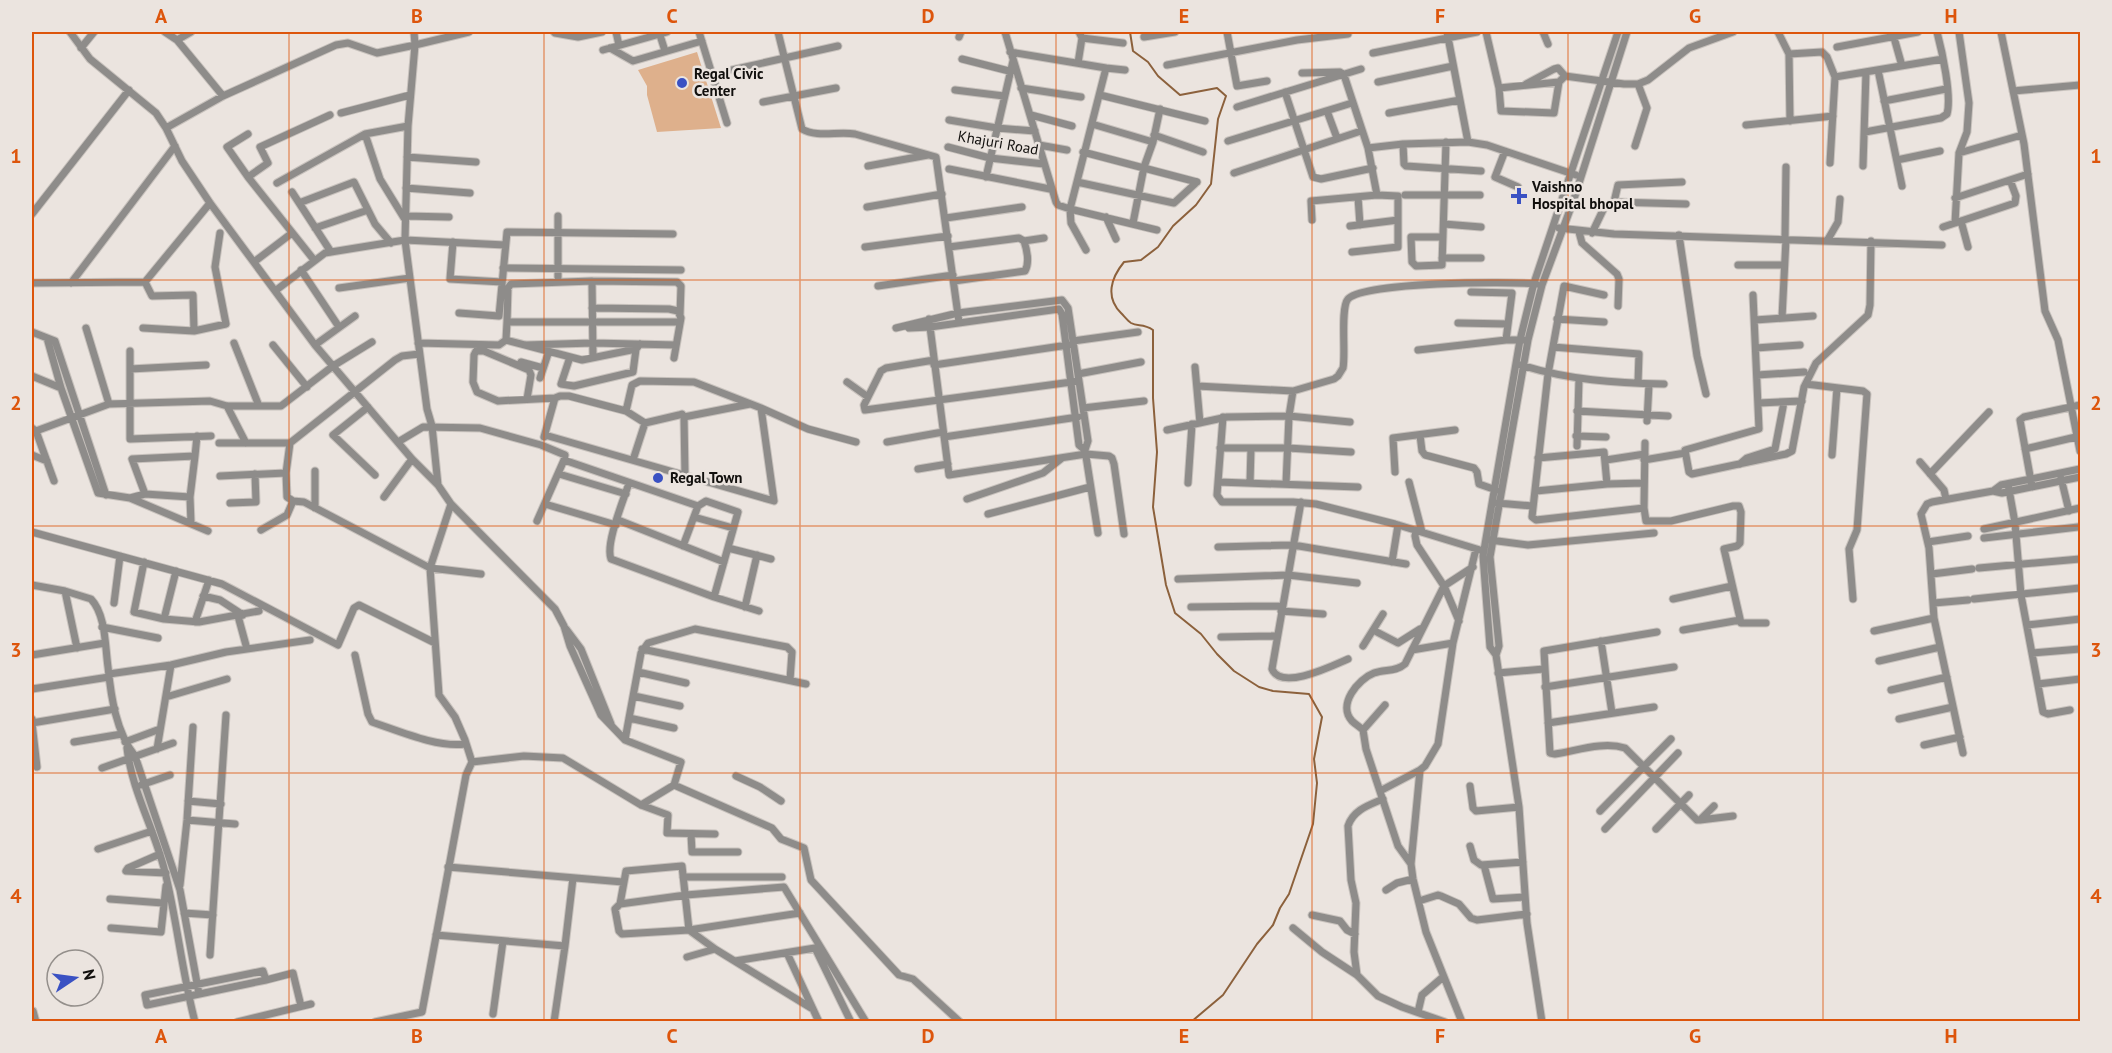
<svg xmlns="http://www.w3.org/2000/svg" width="2112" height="1053" font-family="'PT Sans',sans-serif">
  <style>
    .green { fill: #deb08c }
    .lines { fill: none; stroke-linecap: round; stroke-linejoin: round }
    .stream { stroke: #8c613c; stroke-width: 2 }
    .minor-casing { stroke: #c8c2bd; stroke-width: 9 }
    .minor { stroke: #8e8c8a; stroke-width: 7 }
    .grid { fill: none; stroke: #dd550c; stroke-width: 1.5; stroke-opacity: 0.55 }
    .poi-dot { fill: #3a51c3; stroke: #ebe4df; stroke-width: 2 }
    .labels { text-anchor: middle; stroke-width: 5; stroke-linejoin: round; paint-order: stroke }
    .poi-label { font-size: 15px; font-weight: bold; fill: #110f0d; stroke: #ebe4df; text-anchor: start }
    .street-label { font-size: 15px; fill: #110f0d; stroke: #ebe4df }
    .neatline { fill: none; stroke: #dd550c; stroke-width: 2 }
    .grid-label { font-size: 20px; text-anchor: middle; font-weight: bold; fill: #dd550c }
  </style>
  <rect width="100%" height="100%" fill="#ebe4df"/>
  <path class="green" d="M697,52L721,128L657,132L647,95V86L638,70Z"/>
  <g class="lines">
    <path class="stream" d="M1130,32L1133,51L1148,62L1158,76L1180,95L1217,88L1226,96L1218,119L1211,184L1196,205L1173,226L1158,247L1141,260L1124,262C1111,278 1105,297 1121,313C1124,316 1128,321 1131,323C1138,327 1143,323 1153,330V398L1157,452L1153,507L1166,585L1175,613L1201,634L1217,654L1234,671L1259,687L1273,691L1309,694L1322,717L1314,759L1317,783L1313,824L1289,894L1280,908L1273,925L1257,944L1223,995L1191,1022"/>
    <g class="minor-casing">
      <path id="minor" d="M70,32L90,59L156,113L166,128L182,161L210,203L315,345L412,459L438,485L451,504L555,609L564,626L570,646L601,715L625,740L681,762L674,785L641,805
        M165,32L177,40L223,96
        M554,32L555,33L578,37L602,32
        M616,32L619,45
        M659,32L665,51
        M699,32L727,123
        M778,32L802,129C817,138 838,131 855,134L936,157L959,322
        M1005,32L1056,202L1058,205L1070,209L1157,230
        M1227,32L1237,86L1267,81
        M1447,32L1468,142
        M1486,32L1499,88L1501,111L1554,113L1559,82
        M1543,32L1548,44
        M1778,32L1789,54L1790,121
        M2001,32L2024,144L2045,311L2058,340L2080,451
        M1893,34L1902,66
        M959,37L961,32
        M1144,37L1175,32
        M1082,38L1123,43
        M177,40L191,32
        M1837,47L1918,32
        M81,48L94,32
        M610,48L633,61L702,41
        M603,50L667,32
        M1010,52L1106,68L1070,209L1071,223L1086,250
        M1373,53L1477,32
        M1789,54L1822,52L1827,57L1835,77L1830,163
        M962,59L1009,71
        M1078,63L1082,38L1079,32
        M1167,65L1297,40L1348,34
        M1106,68L1125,70
        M732,70L838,46
        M1878,70L1902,186
        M1302,73L1340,72L1344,75L1368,148L1377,195
        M1835,77L1943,59
        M1378,82L1453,66
        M1526,84L1554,69L1558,68L1565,76
        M1021,88L1081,97
        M1499,88L1559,82L1565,76L1624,84H1638L1648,80L1689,48L1733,32
        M955,90L1004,96
        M2013,91L2080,85
        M1285,92L1313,177L1321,179L1373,168
        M1100,95L1205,121
        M1884,101L1946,89
        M763,102L836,88
        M1237,107L1361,69
        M1327,111L1337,138
        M341,113L410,95
        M1389,113L1460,100
        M1031,115L1072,126
        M949,120L997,128L1035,131
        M1092,124L1153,142
        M1746,125L1833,116
        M166,128L223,96L336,45L348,43L377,53L415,45L414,32
        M1865,132L1941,118L1947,114C1952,96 1942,51 1937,32
        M248,134L227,147L248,177L314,260
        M365,134L380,179L404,218
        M1154,135L1203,152
        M1228,141L1352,103
        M1403,144L1404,164L1406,166L1481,171
        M1039,145L1067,150
        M1635,146L1647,108L1638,84
        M948,147L990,158L1044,164
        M1368,148L1403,144L1468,142L1487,145L1576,175
        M1505,151L1495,177L1518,187
        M1083,152L1197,182
        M1959,153L2022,135
        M407,157L476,162
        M1897,160L1940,151
        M868,166L928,155
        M1863,166L1866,72
        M949,169L1050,189
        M1234,173L1361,131
        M248,177L268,163L260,147L330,115
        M986,177L1013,61
        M1077,182L1174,203L1197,182
        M277,183L365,134L408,126
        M406,188L470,193
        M292,192L331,252
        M1405,195H1480
        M1358,197L1360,225
        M1955,198L2028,174
        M1614,202L1618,185L1682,182
        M299,203L354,182L375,224L391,243
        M867,207L942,194
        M32,214L129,90
        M405,216L449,217
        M558,216V277
        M1106,217L1116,239
        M946,218L1022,207
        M1312,220L1311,201L1377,195L1398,196V247L1352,252
        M1961,221L1968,247
        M1133,223L1144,167L1153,142L1160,109
        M1955,223L1959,153L1967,132L1969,103L1959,32
        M1444,224L1481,227
        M1350,226L1398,220
        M1943,227L2015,203L2016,196L2010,180
        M315,228L368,210
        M1559,228L1614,234L1942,245
        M1579,232L1582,243L1617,274L1619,279L1618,306
        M1592,233L1604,208L1614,202L1686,204
        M1679,235L1697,356L1706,394
        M1443,237H1411L1412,262L1416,266L1442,265L1446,142
        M1785,239L1786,167
        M1024,241L1044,238
        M1827,241L1838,222L1840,199
        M453,242L450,279L502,282
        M865,247L948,236
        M949,247L1019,238L1024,241C1027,250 1030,262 1025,271L954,281
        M1442,258H1481
        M254,262L292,233
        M1738,265H1784
        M503,268L681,270
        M301,270L339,327
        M592,281L677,282L681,286L680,315
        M145,282L152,296L193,295L194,331
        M32,283L145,282L210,203
        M71,283L175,146
        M878,286L953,275
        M339,288L410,278
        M275,291L325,253L405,240L505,245
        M1471,292L1512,293L1506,340
        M1604,295L1564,286L1548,374L1532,517L1536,520L1644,508
        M1753,295L1759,429L1685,450L1689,472L1692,474L1786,454L1792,451L1804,387L1816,363L1868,315L1870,305L1871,241
        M592,308L669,309L678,311L681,318L674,358
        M459,313L499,316L507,232L673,234
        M1782,318L1786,239
        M929,319L949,475L1086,454L1109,456L1112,458L1114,464L1124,534
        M1557,319L1604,322
        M1755,320L1813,316
        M507,322L508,288L511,284L592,281L593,357
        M1458,323L1508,324
        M86,328L109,404
        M143,328L194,331L226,324L215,267L220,233
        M896,328L958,313L1062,300L1068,308L1088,441L1085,450L1098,533
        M909,328L930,327L1059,309L1062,314L1079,445L1085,450
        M32,332L55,341L106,495
        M47,338L61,388L98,493L130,498L208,531
        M506,340L582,360L636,349L640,344
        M1073,341L1138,332
        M234,343L259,406
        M418,343L499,345L506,340L507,322H680
        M273,345L307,387
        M315,345L355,316
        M526,345L593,343L676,345
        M1553,347L1639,354L1638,383
        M1756,348L1800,345
        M1418,350L1506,340H1523
        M130,351V439L211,436
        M419,354L402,356L395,360L290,443L286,473L287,497L293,501L304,502L430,568L481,574
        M570,357L561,384L574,386L633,372L636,349
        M934,360L886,368L881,371L864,405L865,410L1079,381
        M521,362L543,368
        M934,365L1068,345
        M1521,365C1568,380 1616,383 1664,384
        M1195,367L1200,423
        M130,369L206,365
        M1078,374L1141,362
        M1757,375L1804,372
        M32,376L61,388
        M540,378L549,351
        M847,382L868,397
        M1806,384L1863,391L1867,394L1857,530L1849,549L1853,599
        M1197,386L1293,391L1334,379L1338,376L1343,368C1346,354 1340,308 1348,299C1363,282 1509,281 1536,284
        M527,399L531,375L529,370L484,351H476L474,355L473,382L477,392L498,401L555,398
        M1759,403L1802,401
        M227,406L246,443
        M368,407L333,435L375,475
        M761,408L808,429L856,442
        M1083,408L1144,401
        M1577,411L1668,416
        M684,417L750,404
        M1223,417L1217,495L1222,502H1293L1316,504L1395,524L1480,550
        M1647,421L1649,384
        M645,423L679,415L682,414L684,417L685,475
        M32,428L36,431L109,404L210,401L227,406H281L333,366L372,342
        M1167,430L1227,417L1289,416L1350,422
        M36,431L54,481
        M545,435L774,501L761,408L694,382L640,381L632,385L626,411
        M1420,435L1422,451L1425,455L1474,468L1477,472L1479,484L1496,490
        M1576,436L1606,437
        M544,437L555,398L560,396H569L626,411L645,423L633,460
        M944,437L1078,417
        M398,442L423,427L480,428L541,445L565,455L564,460L698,506
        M887,442L943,432
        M219,443H290
        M1645,443L1644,508L1646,521H1671L1733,506H1739L1741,512L1740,543L1737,546L1724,549L1741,623H1766
        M1577,446L1579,379
        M1220,448H1288L1351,452
        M2025,449L2080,436
        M32,455L47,461
        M1832,455L1837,388
        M195,456L197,436
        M1606,460L1645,454
        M1644,460L1685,453
        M1920,462L1944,490L1946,499
        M1740,464L1747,458L1775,449L1784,402
        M918,469L948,464
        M315,471V508
        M1395,472L1393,438L1455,430
        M559,474L626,494
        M1930,474L1989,412
        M220,476L286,473
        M2061,478L2069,511
        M1218,482L1358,487
        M1409,482L1422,532
        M629,483C624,499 605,544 611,559L714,597L759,611
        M1188,483L1192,424
        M1250,483L1251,448
        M1286,484L1289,416L1293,391
        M1607,484L1644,483
        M2008,484L2015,523L2021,595L2043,712L2048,714L2070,710
        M438,485L432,426L427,409L405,240L408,126L415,45L469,32
        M2032,487L2020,420L2024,417L2080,405
        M1536,491L1607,484L1604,452L1538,458
        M1993,491L2001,485L2080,469
        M145,494L132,459L195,456L190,497L191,523
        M384,497L412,459
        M130,498L145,494L190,497
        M967,499L1043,473L1062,458
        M1301,502L1272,669C1281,691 1332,666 1348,659
        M230,503L256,502L255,474
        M1497,503L1533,506
        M545,504L616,525
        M988,514L1090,487
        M694,517L733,528
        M618,520L724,562
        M537,521L564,460
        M1984,529L2080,508
        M261,530L287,515L293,501
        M1416,530L1415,536L1417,545L1444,586L1459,621
        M32,532L222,584L338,645L354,608L359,605L435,643
        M1984,538L2078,527
        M1490,540L1528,545L1654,533
        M1928,542L1968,536
        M683,546L698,506L706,501L738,512L714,597
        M1218,547L1293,545L1406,564
        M728,548L771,559
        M144,562L134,612L164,619L176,571
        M1392,562L1398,525
        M1979,568L2080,559
        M1932,574L1972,569
        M1178,579L1288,575L1357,583
        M32,585L65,591L77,648
        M65,591L91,599C106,615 105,646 108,667C111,697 116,732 135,756L180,890L199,994
        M203,596L220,600L243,615
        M1673,599L1732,586
        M1974,599L2080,588
        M114,603L120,556
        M1934,603L1968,600
        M745,607L757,555
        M1191,607L1282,606
        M1281,611L1323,614
        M238,616L247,649
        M164,619L199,622L259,611
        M195,622L209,580
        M2027,625L2080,619
        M102,627L158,638
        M566,629L581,649L611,724
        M1373,630L1398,643L1420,629
        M1683,630L1740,620
        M1874,631L1934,618
        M1657,632L1544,651L1550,753L1555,754C1576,751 1603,741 1625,748L1697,820H1700L1714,806
        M1221,637L1277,636
        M1601,641L1612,713
        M1363,646L1383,614
        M642,649L806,684
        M1412,650L1453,643
        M2032,653L2080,649
        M32,655L105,643
        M355,655L368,714L372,722C399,731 438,748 465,744
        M1496,655L1490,647L1483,556L1520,340L1534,283L1618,32
        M1879,661L1940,647
        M638,672L686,683
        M1498,673L1544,669
        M109,674L171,665L226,652L310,640
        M2038,684L2080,679
        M1545,687L1674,667
        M32,689L109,677
        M1891,690L1947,677
        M634,696L680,706
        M166,697L227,679
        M629,718L674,728
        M32,719V723L115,709
        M1899,719L1953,707
        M32,723L37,767
        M1548,723L1654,707
        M1363,730L1385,705
        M625,740L641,653L648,643L695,629L787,647L792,652L790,680
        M74,742L122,734
        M125,742L160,729
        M1924,745L1960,737
        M127,748C132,792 155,830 165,872C177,921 182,972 195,1022
        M157,749L171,665
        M1963,753L1934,618L1929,548L1921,514L1927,504L1932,502L1993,491L2002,493L2080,477
        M472,762L524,756L563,758L641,805L668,815L667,833L715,834
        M102,768L173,743
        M736,776L760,787L781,801
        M141,785L170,775
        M674,785L772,828L781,839L804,848L811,880L899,975L913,979L960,1022
        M1470,786L1473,808L1476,811L1519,807
        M1380,791L1420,770
        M188,801L221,804
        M1600,811L1671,739
        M187,820L235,824
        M1700,820L1733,816
        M1605,829L1678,753
        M1656,829L1689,795
        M691,834L692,852H738
        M1470,846L1474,860L1481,865L1523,862
        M98,849L152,831
        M160,854L128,868L126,871L166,873
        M1411,864L1398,846L1366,749L1363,730C1360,727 1355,724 1352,721C1337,705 1358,679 1374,673C1385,669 1396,672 1405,664L1444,586L1473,567
        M1484,865L1493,899L1525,897
        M448,867L623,882
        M683,877H782
        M180,885L187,820L193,727
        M1386,890L1397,883L1413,879
        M110,899L163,903
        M1419,901L1438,895L1441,896L1459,904L1471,918L1477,920L1527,914
        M620,904L615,909L619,931L622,934L689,930L800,913
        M184,913L213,915
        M1312,915L1340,921L1347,930L1355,934
        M111,928L161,932L166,886
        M1293,928L1322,952L1357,975L1378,996L1402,1007L1445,1022
        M436,935L565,946L554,1022
        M565,946L573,878
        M787,953L819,1022
        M210,955L226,715
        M687,957L715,949
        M735,961L815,948L851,1022
        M263,971L266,980L147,1005L145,995Z
        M1357,975L1354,952L1356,903L1351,880L1348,826C1353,810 1369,805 1383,799
        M266,980L293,973L301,1006
        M811,1008L715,949L689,930L682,866L626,871L620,904L686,895L784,887L866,1022
        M32,1011H33L36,1022
        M1418,1012L1422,995L1443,977
        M493,1014L503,941
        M237,1022L311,1004
        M375,1022L422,1012L466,775L472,762L465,740L455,717L439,695L430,568L451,504
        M1462,1022L1426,932L1413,879L1411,864L1420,770L1425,766L1438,744L1453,643L1476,549
        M1542,1022L1527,923L1519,807L1496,655L1499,646L1490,557L1528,340L1542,285L1574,199L1627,32"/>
    </g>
    <use href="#minor" class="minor"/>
  </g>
  <path class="grid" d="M289,32V1022M544,32V1022M800,32V1022M1056,32V1022M1312,32V1022M1568,32V1022M1823,32V1022M32,280H2080M32,526H2080M32,773H2080"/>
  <g class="poi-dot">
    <circle cx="682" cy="83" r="6"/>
    <path d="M1516 187h6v6h6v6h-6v6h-6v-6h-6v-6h6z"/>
    <circle cx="658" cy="478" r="6"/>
  </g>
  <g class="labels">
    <g class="poi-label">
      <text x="694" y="79">Regal Civic<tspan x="694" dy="17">Center</tspan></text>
      <text x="1532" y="192">Vaishno<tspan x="1532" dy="17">Hospital bhopal</tspan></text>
      <text x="670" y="483">Regal Town</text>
    </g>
    <g class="street-label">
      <text transform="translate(998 143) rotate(10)" y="5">Khajuri Road</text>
    </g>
  </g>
  <rect width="2112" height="1053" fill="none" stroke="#ebe4df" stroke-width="66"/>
  <g transform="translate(75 978) rotate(77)"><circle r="28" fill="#ebe4df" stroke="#948f8b" stroke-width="1.5"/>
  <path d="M0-4.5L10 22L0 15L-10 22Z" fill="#3a51c3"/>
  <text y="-9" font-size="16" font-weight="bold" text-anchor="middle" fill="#110f0d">N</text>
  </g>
  <rect x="33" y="33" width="2046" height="987" class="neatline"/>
  <g class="grid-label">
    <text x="161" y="23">A</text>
    <text x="417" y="23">B</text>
    <text x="672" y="23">C</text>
    <text x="928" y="23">D</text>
    <text x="1184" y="23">E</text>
    <text x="1440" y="23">F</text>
    <text x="1695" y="23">G</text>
    <text x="1951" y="23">H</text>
    <text x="16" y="163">1</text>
    <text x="2096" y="163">1</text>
    <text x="16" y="410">2</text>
    <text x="2096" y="410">2</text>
    <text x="16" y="657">3</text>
    <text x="2096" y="657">3</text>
    <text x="16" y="903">4</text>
    <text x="2096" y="903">4</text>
    <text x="161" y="1043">A</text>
    <text x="417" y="1043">B</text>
    <text x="672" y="1043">C</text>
    <text x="928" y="1043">D</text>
    <text x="1184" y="1043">E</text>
    <text x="1440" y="1043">F</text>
    <text x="1695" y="1043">G</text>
    <text x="1951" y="1043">H</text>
  </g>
</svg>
